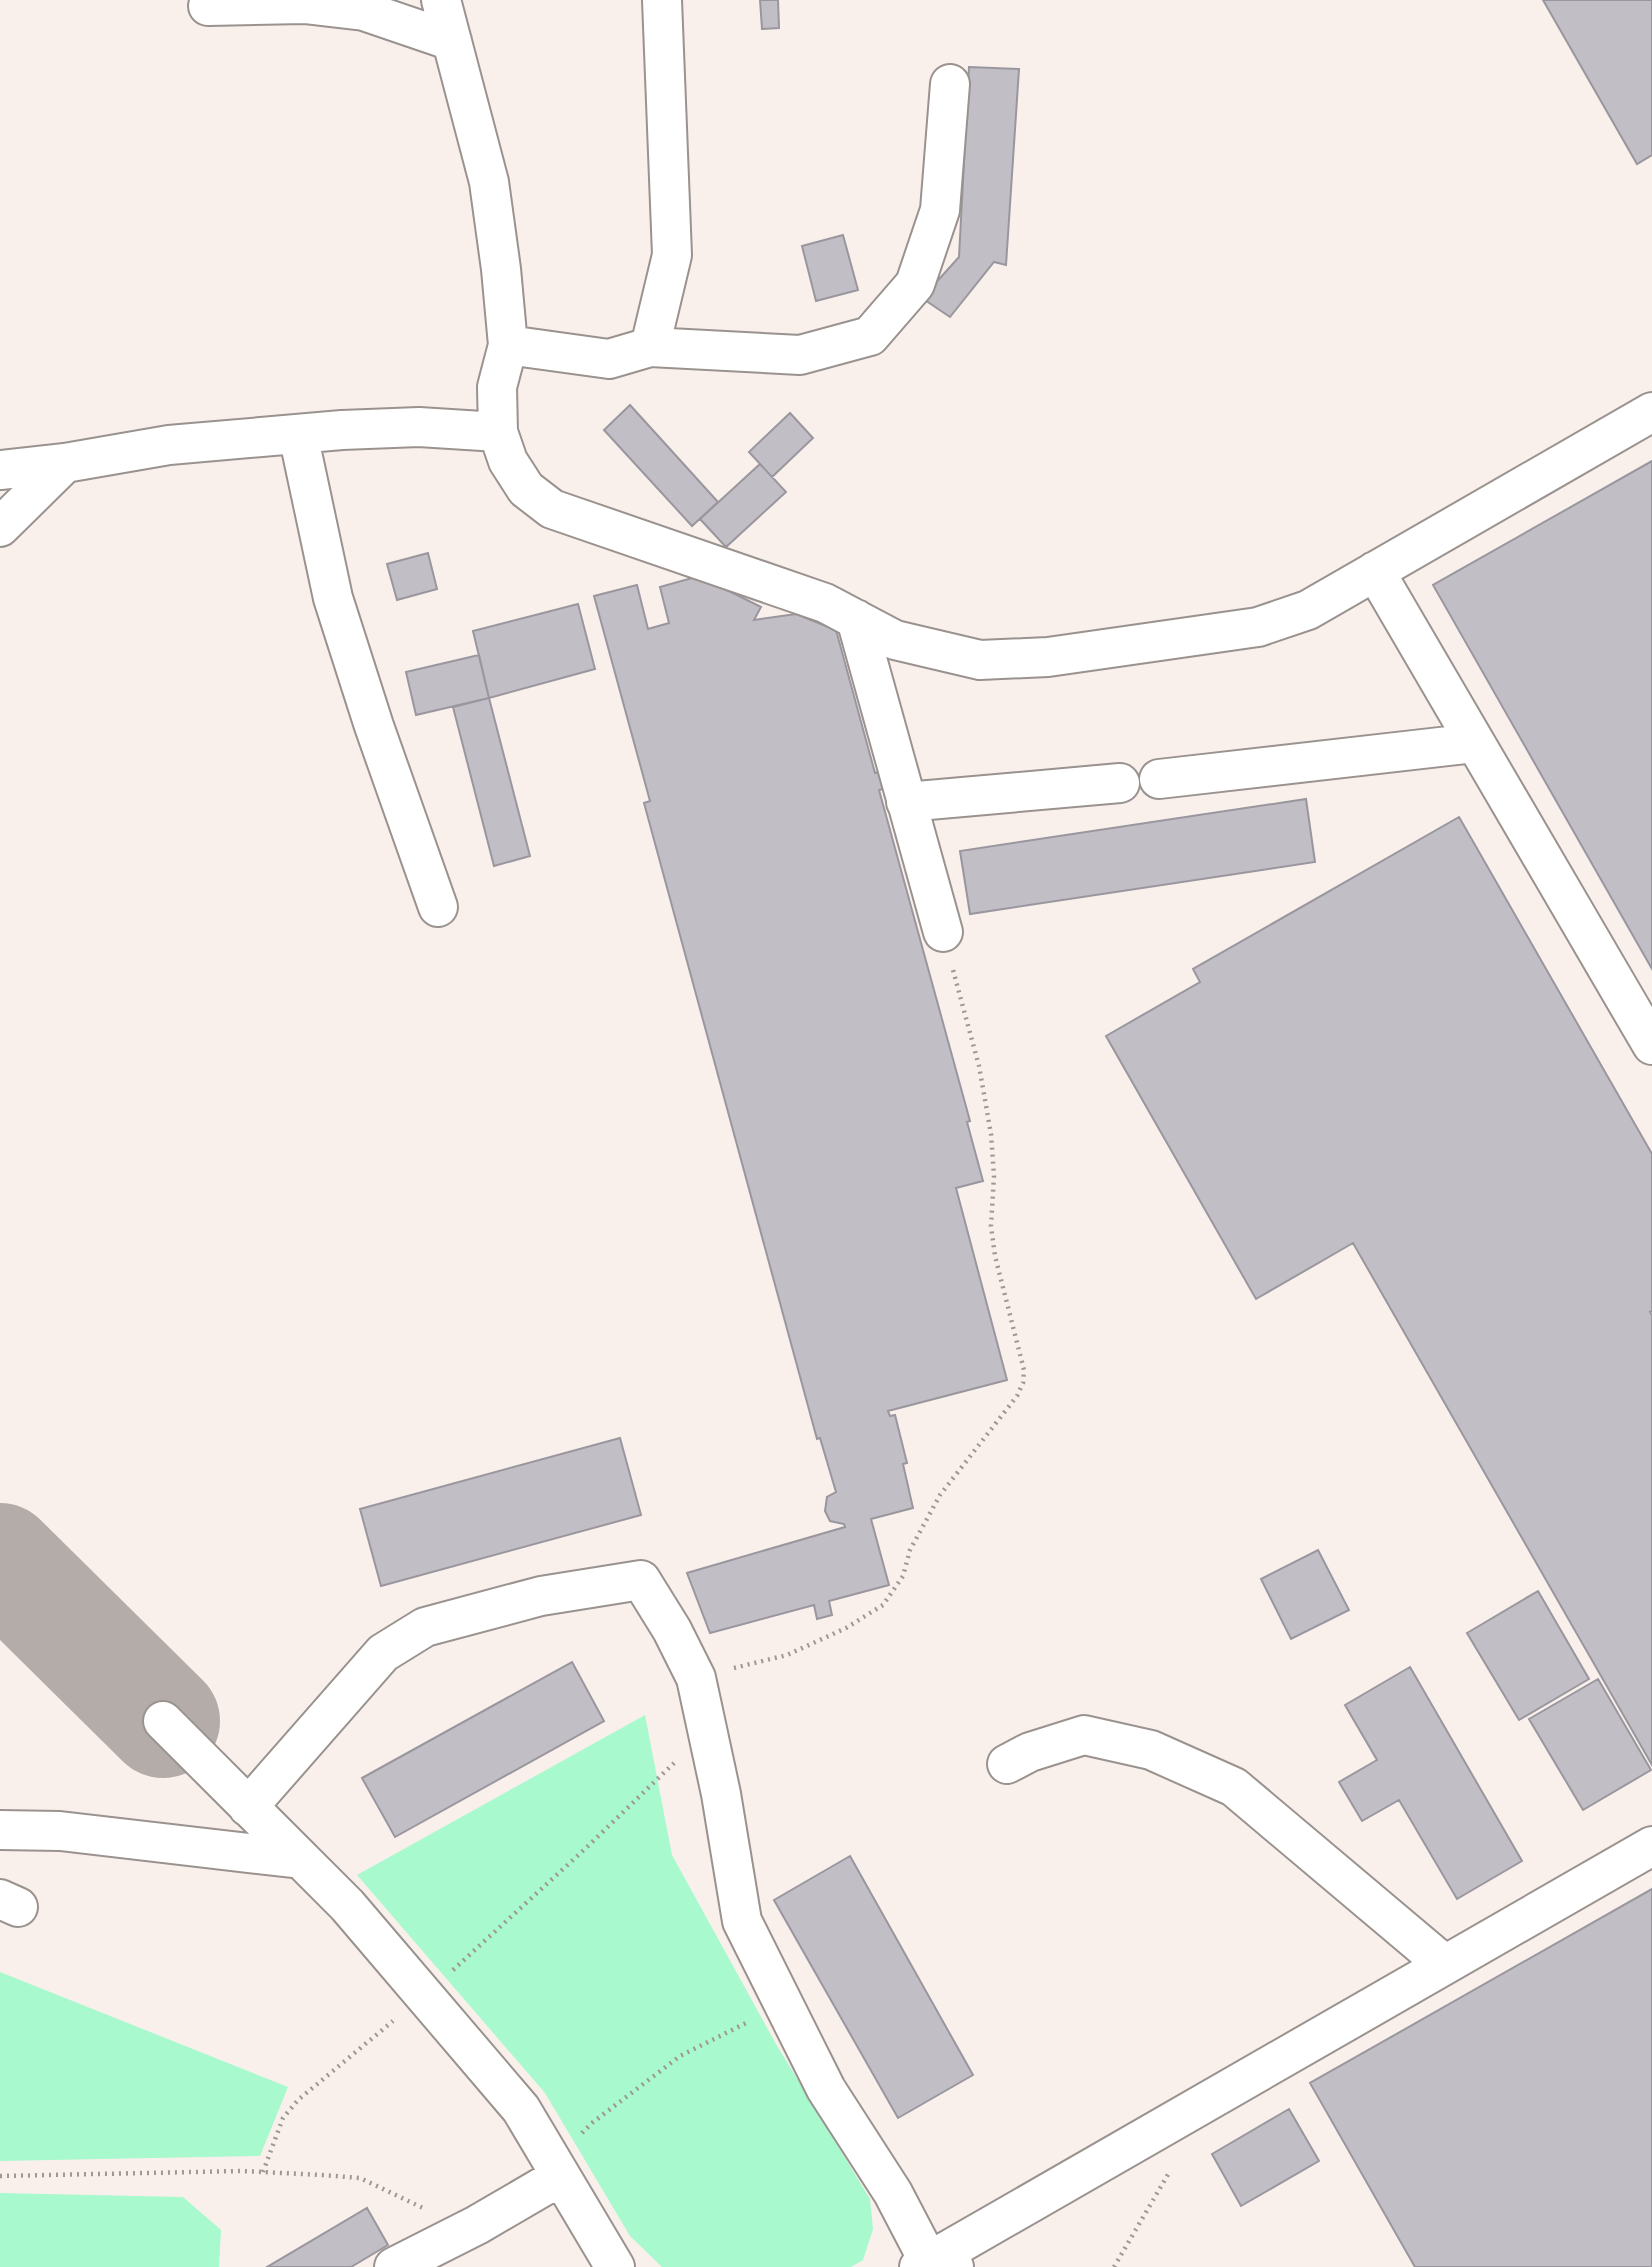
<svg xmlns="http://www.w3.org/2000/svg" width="1652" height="2267" font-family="Overpass,sans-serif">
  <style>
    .green { fill: #a8f9cd }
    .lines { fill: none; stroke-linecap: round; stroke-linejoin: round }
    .taxiway { stroke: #b4aca9; stroke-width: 114 }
    .building { fill: #c1bec5; stroke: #9a969e; stroke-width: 2 }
    .minor-casing { stroke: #9a928e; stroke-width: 42 }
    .path { stroke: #9e9794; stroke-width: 4.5; stroke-dasharray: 2 5; stroke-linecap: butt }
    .minor { stroke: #fff; stroke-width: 38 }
  </style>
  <rect width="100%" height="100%" fill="#f9f0ec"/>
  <path class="green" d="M645,1715L672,1855L776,2044L870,2199L873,2229L863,2260L851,2267H662L630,2236L545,2093L357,1875Z
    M0,1972L288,2087L260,2156L0,2161Z
    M0,2193L183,2197L221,2230L219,2267H0Z"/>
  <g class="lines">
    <path class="taxiway" d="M0,1560L163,1721"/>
  </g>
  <path class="building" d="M760,0H778L779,28L762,29Z
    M1543,0H1652V155L1637,164Z
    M969,67L1019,69L1006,265L994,262L950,317L922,298L959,257Z
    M843,235L858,290L816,301L802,246Z
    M630,405L718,502L692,526L604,430Z
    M790,413L813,438L772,477L749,452Z
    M1652,461V969L1433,585Z
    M760,464L786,492L726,547L700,519Z
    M428,553L437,589L397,600L387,564Z
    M699,576L761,607L754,620L796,614L836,630L875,773L883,771L888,788L879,790L970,1121L967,1122L983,1181L956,1188L1007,1380L888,1411L890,1416L895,1415L907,1463L903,1464L913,1508L871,1519L889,1585L829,1601L832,1615L817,1619L814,1605L710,1633L687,1573L845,1527L844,1524L830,1521L825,1511L827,1497L836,1492L820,1438L817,1439L644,803L650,801L594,596L637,585L648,629L669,623L660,587Z
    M578,604L595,669L489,698L473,631Z
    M479,655L489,698L416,715L406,672Z
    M489,698L530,856L494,866L453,707Z
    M1306,799L1315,862L970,914L960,851Z
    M1459,817L1652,1154V1311L1650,1312L1652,1315V1765L1353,1243L1256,1299L1106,1036L1200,982L1193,969Z
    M620,1438L641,1515L381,1586L360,1509Z
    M1318,1550L1349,1610L1291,1639L1261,1579Z
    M1538,1591L1589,1679L1519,1720L1467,1633Z
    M572,1662L604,1721L395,1837L362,1778Z
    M1410,1667L1522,1861L1457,1899L1399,1800L1362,1821L1339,1782L1377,1760L1345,1705Z
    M1598,1679L1651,1770L1583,1810L1529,1719Z
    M850,1856L973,2075L898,2118L774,1900Z
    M1652,1889V2267H1415L1310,2083Z
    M1289,2109L1319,2161L1241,2206L1212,2154Z
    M367,2208L388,2245L351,2267H267Z"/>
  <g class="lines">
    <g class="minor-casing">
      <path id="minor" d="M441,0L489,182L501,269L508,345L497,387L498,432L508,461L526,489L552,509L825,603L895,640L980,660L1048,657L1258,627L1308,610L1652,412
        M208,6L304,4L364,11L452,41
        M508,345L609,359L650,347L672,255L662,0
        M650,347L800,355L870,336L915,284L940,210L950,84
        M298,434L333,598L374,726L438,907
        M0,470L65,463L169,445L342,430L419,427L498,432
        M0,527L65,463
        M1375,571L1652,1045
        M856,619L943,932
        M1159,779L1475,743
        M906,802L1120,783
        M163,1721L347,1905L521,2109L615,2267
        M1007,1764L1030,1752L1084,1735L1151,1750L1234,1787L1444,1964
        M248,1807L383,1653L425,1627L541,1596L641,1580L672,1630L696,1678L721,1794L742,1921L826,2089L893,2193L929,2262L954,2267
        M0,1830L60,1831L301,1859
        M0,1899L18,1907
        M394,2267L477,2225L561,2176
        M919,2267L1652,1846"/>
    </g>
    <path class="path" d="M734,1668L787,1655L846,1628L883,1605L903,1576L910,1550L940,1495L1017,1396L1023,1383L1024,1370L995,1256L991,1226L994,1176L991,1134L979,1066L953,970
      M453,1970L586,1848L674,1763
      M582,2133L592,2123L680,2056L748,2022
      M263,2172L283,2118L298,2100L393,2021
      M0,2176L242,2171L322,2175L360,2178L423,2208
      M1114,2267L1170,2171"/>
    <use href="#minor" class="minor"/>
  </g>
</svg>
